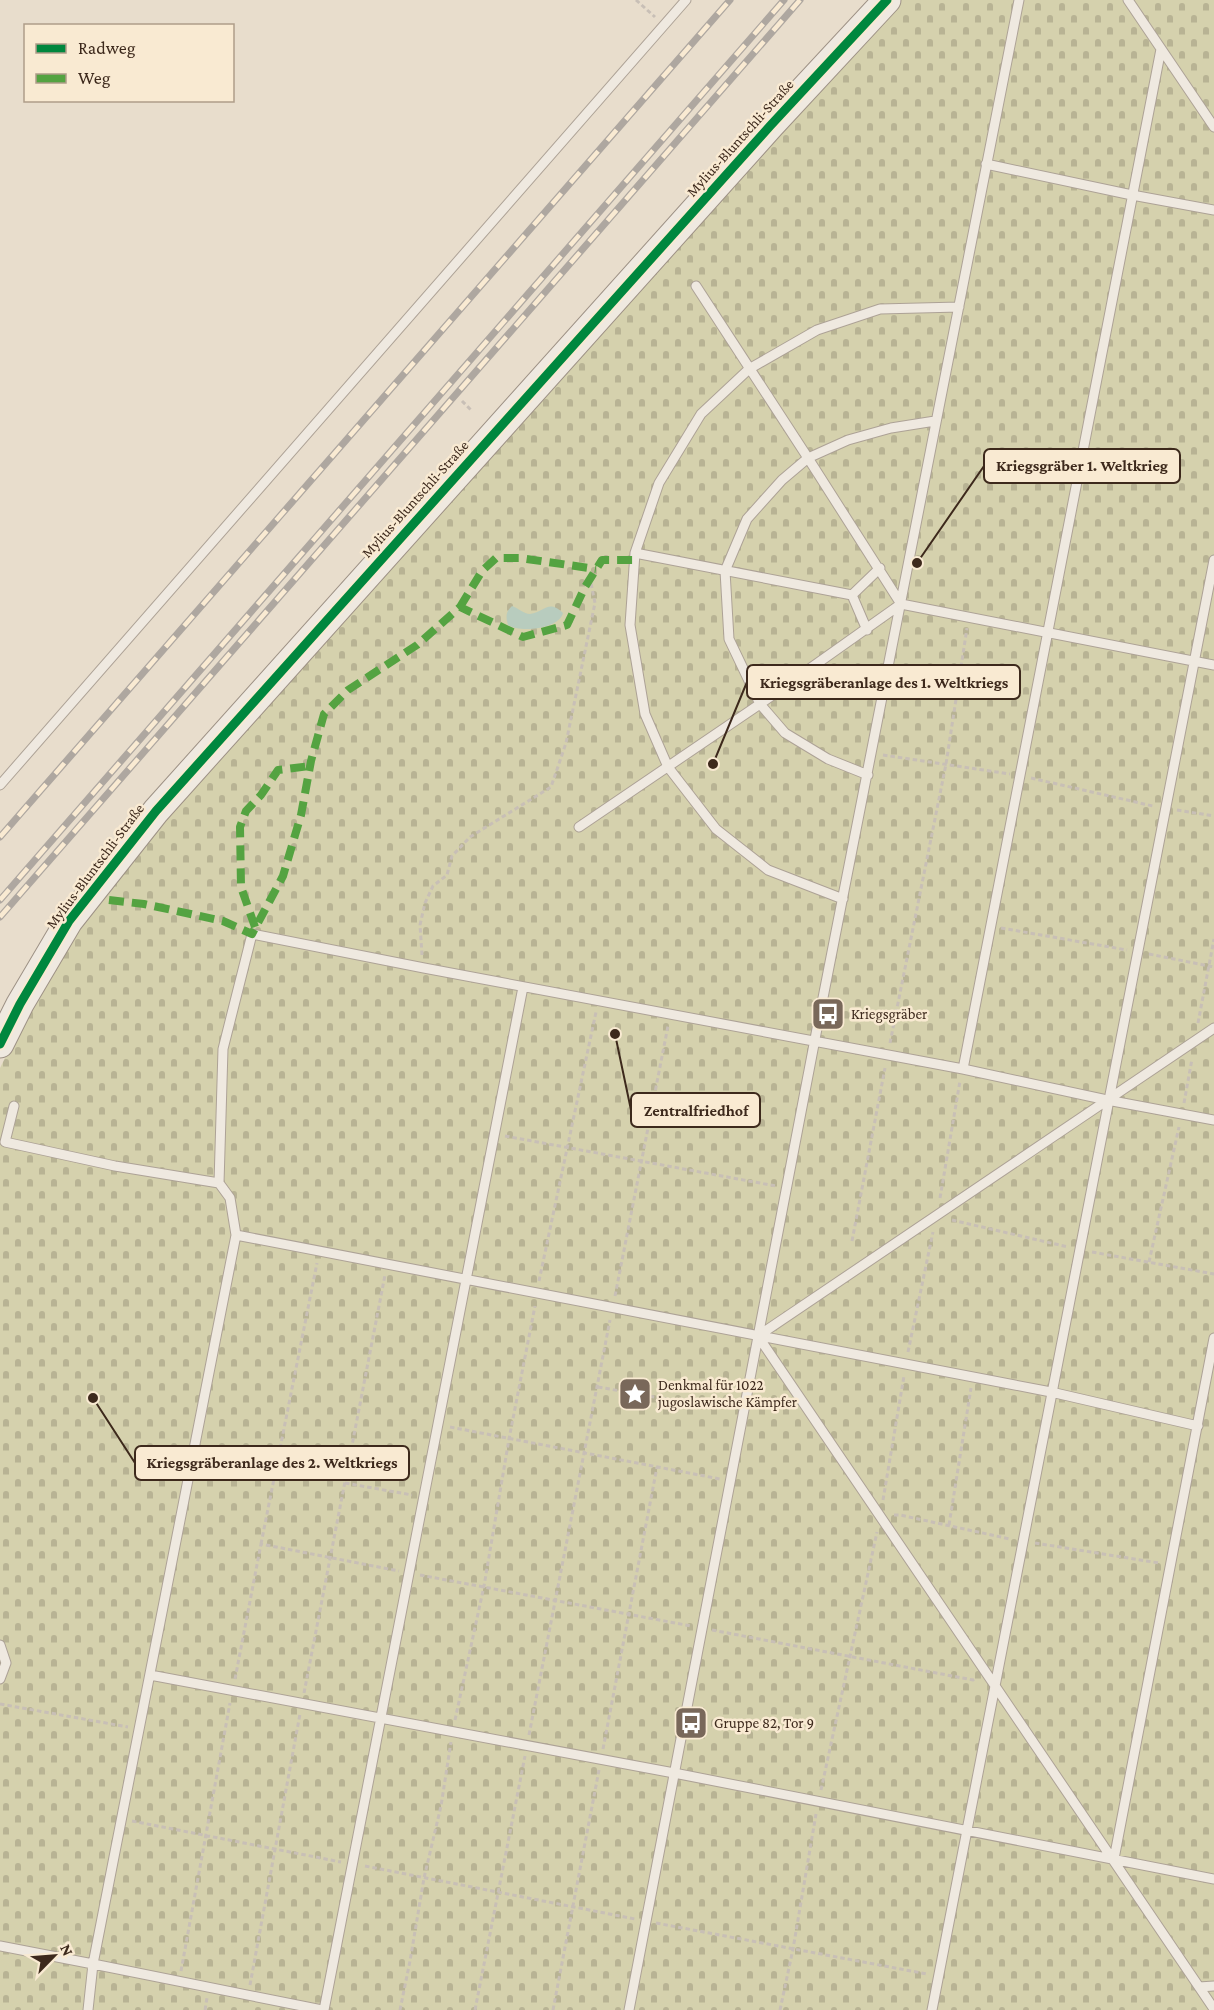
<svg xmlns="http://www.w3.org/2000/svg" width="1214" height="2010" font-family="'Crimson Pro',serif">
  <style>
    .cemetery { fill: url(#cemetery-stones) }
    .water { fill: #b8ccbe }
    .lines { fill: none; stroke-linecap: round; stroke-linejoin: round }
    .lane-casing { stroke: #ada296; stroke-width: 11 }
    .secondary-casing { stroke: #9d9185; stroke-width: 29 }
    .path { stroke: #c8bfb6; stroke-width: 3; stroke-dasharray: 4.5 3; stroke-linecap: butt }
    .lane { stroke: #efe9e0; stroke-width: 9 }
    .secondary { stroke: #efe9e0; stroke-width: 27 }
    .rail-casing { stroke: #aea7a0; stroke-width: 7 }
    .rail { stroke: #f9ead2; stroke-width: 4.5; stroke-dasharray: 14; stroke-linecap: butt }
    .quiet { stroke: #54a341; stroke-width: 8; stroke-dasharray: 15 8; stroke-linecap: butt }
    .cycleway-casing { stroke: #f9ead2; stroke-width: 13 }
    .cycleway { stroke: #00873e; stroke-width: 9 }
    .labels { text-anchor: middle; stroke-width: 5; stroke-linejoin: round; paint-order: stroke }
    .street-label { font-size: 15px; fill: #3d291c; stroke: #f9ead2 }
    .poi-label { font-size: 15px; fill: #3d291c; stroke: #f9ead2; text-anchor: start }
    .leader { fill: none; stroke: #3d291c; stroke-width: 2 }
    .callout-dot { fill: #3d291c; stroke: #f9ead2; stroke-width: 2 }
    .callout { fill: #f9ead2; stroke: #3d291c; stroke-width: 2 }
    .callout-label { font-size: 16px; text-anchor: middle; font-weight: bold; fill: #3d291c }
  </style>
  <defs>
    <pattern id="cemetery-stones" width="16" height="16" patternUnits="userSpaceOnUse" patternTransform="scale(1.5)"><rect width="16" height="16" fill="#d5d1ad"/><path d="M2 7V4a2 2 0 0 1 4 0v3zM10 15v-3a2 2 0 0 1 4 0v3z" fill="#b8b394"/></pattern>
  </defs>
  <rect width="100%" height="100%" fill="#e8ddcc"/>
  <path class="cemetery" d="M899,0H1214V2010H0V1068L33,1002L76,928L162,815Z"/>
  <path class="water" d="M512,606C518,608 524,614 530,614C545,612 548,599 563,613C559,629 520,633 508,625C506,618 505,612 512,606Z"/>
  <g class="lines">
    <g class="lane-casing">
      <path id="lane" d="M1128,0L1214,127
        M986,164L1132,195L1214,210
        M696,286L808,458L901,604
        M635,553L852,595L880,568
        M852,595L867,630
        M868,775L828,759L785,733L760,704L729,639L725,571L747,519L782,480L808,458L848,440L891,428L935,421
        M0,785L686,0
        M579,827L760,704L901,604L1214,665
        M843,899L768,870L716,829L668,767L645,714L630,625L635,553L659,483L701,414L749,369L817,330L880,309L959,307
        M1214,1028L758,1336L1214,2009
        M963,1069L1161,49
        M14,1106L5,1142L115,1166L219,1183
        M236,1235L1051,1392L1198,1426
        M0,1645L6,1663L0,1679
        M150,1675L674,1773L1214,1879
        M1114,1859L1214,1338
        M0,1946L93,1964L236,1235L230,1198L219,1183L223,1049L252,934L424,968L963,1069L1107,1100L1214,1120
        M1199,1987L1214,1986
        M88,2010L93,1964L322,2010
        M324,2010L523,987
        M629,2010L820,1013L1019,0
        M932,2010L1214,560"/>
    </g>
    <g class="secondary-casing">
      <path id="secondary" d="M0,1044L20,1004L69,921L156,811L770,126L887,0"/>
    </g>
    <path class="path" d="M636,0L655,17
      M462,401L471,410
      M883,755L1010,774
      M1031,778L1153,806
      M1177,810L1214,816
      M1001,928L1127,950
      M1149,954L1214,967
      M422,955L420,925L425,903L433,886L447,875L452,856L470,837L551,787L566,743L595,603L590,578
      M1198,1023L1214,939
      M890,1043L946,764L967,628
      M1184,1103L1192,1059
      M505,1136L776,1186
      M940,1198L960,1081
      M952,1220L1068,1247
      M852,1241L885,1068
      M1092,1252L1214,1274
      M1149,1262L1179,1127
      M539,1281L596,1012
      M615,1296L668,1026
      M908,1352L933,1232
      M598,1387L666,1399
      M450,1427L720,1479
      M345,1483L412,1495
      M883,1500L904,1376
      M894,1515H900L1010,1539
      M949,1525L971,1388
      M1035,1543L1159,1563
      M261,1544L317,1263
      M420,1575L691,1626
      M712,1630L973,1680L976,1678
      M235,1679L261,1544L399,1571
      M304,1693L385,1275
      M0,1704L128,1727
      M455,1720L484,1586L509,1439L535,1306
      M529,1735L610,1320
      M603,1749L657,1467
      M821,1790L877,1532
      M132,1821L341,1862
      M365,1866L635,1919
      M656,1923L927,1974
      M181,1971L230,1703
      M250,1985L300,1714
      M205,2010L207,1998
      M400,2010L410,1961L424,1878L441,1806L451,1742
      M475,2010L525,1756
      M553,2010L599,1770
      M780,2010L793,1949L816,1814"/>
    <use href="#lane" class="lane"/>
    <use href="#secondary" class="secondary"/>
    <g class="rail-casing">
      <path id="rail" d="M0,837L730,0
        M0,900L784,0
        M0,917L800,0"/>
    </g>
    <use href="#rail" class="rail"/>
    <path class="quiet" d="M460,607L482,571L496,558H520L596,569
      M109,900L144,904L223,921L252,934L283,876L301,815L311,761L324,714L348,690L417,645L460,607L523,637L567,625L585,587L602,560H635
      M255,927L241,887L240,827L246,811L261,795L278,770L310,766"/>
    <g class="cycleway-casing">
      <path id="cycleway" d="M0,1044L20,1004L69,921L156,811L770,126L887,0"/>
    </g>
    <use href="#cycleway" class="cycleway"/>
  </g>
  <defs>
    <g id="bus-square" transform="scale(1.725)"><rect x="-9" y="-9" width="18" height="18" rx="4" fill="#79685a" stroke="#f9ead2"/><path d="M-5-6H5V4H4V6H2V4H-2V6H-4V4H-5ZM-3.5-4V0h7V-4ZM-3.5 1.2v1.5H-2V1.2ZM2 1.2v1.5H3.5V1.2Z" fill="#fff"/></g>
    <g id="sight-square" transform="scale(1.725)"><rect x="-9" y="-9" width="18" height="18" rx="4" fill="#79685a" stroke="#f9ead2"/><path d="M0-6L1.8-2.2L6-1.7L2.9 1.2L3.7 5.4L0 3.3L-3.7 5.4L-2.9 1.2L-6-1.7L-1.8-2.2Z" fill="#fff"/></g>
  </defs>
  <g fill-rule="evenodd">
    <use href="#bus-square" x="828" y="1014"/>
    <use href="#sight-square" x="635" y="1394"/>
    <use href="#bus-square" x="691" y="1723"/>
  </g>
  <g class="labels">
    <g class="street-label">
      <text transform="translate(740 138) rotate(-48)" y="5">Mylius-Bluntschli-Straße</text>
      <text transform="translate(415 499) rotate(-48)" y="5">Mylius-Bluntschli-Straße</text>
      <text transform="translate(95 866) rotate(-53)" y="5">Mylius-Bluntschli-Straße</text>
    </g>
    <g class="poi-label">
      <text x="851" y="1019">Kriegsgräber</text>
      <text x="658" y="1390">Denkmal für 1022<tspan x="658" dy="17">jugoslawische Kämpfer</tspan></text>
      <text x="714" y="1728">Gruppe 82, Tor 9</text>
    </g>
  </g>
  <path class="leader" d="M917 563L984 466M713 764L747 682M615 1034L631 1110M93 1398L135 1463"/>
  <g class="callout-dot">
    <circle cx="917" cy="563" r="6"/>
    <circle cx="713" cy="764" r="6"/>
    <circle cx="615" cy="1034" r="6"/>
    <circle cx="93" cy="1398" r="6"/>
  </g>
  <g class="callout">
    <rect x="984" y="449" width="196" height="34" rx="6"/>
    <rect x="747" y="665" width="273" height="34" rx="6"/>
    <rect x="631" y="1093" width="129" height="34" rx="6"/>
    <rect x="135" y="1446" width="274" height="34" rx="6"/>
  </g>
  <g class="callout-label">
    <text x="1082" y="471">Kriegsgräber 1. Weltkrieg</text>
    <text x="884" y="688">Kriegsgräberanlage des 1. Weltkriegs</text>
    <text x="696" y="1116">Zentralfriedhof</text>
    <text x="272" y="1468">Kriegsgräberanlage des 2. Weltkriegs</text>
  </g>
  <rect x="24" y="24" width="210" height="78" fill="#f9ead2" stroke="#ae9d89" stroke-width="1.5"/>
  <rect x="36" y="44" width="30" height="9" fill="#00873e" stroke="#ae9d89" stroke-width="1.5"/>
  <text x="78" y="54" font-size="18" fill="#3d291c">Radweg</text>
  <rect x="36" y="74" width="30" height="9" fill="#54a341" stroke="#ae9d89" stroke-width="1.5"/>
  <text x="78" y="84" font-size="18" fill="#3d291c">Weg</text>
  <g transform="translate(54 1956) rotate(65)" stroke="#f9ead2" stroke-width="4.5" paint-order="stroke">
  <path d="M0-4.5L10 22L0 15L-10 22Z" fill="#3d291c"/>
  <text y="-9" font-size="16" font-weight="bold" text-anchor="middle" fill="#3d291c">N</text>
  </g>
</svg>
